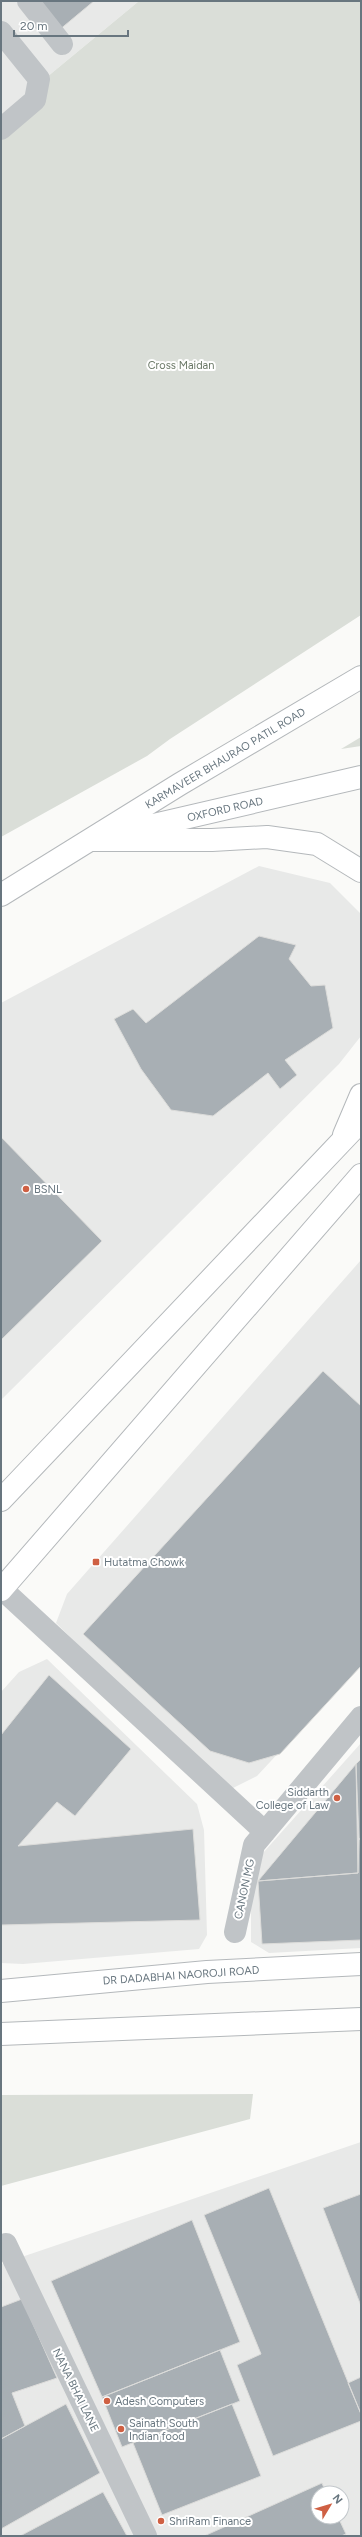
<svg xmlns="http://www.w3.org/2000/svg" width="362" height="2537" font-family="Figtree,sans-serif">
  <style>
    .built { fill: #e8e9e8; fill-rule: evenodd }
    .green { fill: #daded8 }
    .building { fill: #a8afb4; stroke: #dcdcda }
    .lines { fill: none; stroke-linecap: round; stroke-linejoin: round }
    .major-casing { stroke: #b4b8bb; stroke-width: 24 }
    .minor { stroke: #c0c4c7; stroke-width: 22 }
    .major { stroke: #fff; stroke-width: 22 }
    .poi-dot { fill: #cf6043; stroke: #fff; stroke-width: 1.5 }
    .labels { text-anchor: middle; stroke-width: 4; stroke-linejoin: round; paint-order: stroke }
    .park-label { font-size: 11px; fill: #6a7866; stroke: #fff }
    .street-label { font-size: 11px; fill: #68767f; stroke: #fff }
    .poi-label { font-size: 11px; fill: #68767f; stroke: #fff; text-anchor: start }
  </style>
  <rect width="100%" height="100%" fill="#fafaf8"/>
  <path class="built" d="M1,1H139L1,115Z
    M259,866L330,883L361,914V1036L339,1064L1,1400V1003Z
    M361,1260V1664L257,1776L225,1792L56,1623L67,1594Z
    M47,1659L197,1804L204,1830L207,1935L199,1949L23,1964L1,1963V1692L19,1672Z
    M361,1743V1948L269,1953L251,1942V1891L263,1853Z
    M361,2142V2536H1V2264ZM318,2493H342V2517H318Z"/>
  <path class="green" d="M139,1H361V615L170,739L147,756L1,837V115Z
    M361,737V746L341,749Z
    M253,2094L250,2119L1,2186V2095Z"/>
  <path class="building" d="M34,1H94L58,31Z
    M259,936L296,945L289,959L311,986L325,985L333,1028L285,1060L297,1075L280,1089L268,1073L213,1116L171,1110L141,1069L114,1019L133,1009L146,1023Z
    M1,1137L102,1241L1,1340Z
    M323,1371L361,1406V1666L280,1754L249,1763L210,1751L83,1634Z
    M49,1675L131,1749L75,1816L57,1802L18,1846L193,1829L200,1920L1,1925V1735Z
    M361,1759V1839H359L356,1764Z
    M356,1764L358,1873L258,1881Z
    M359,1839H361V1940L262,1944L258,1881L358,1873Z
    M269,2188L361,2414V2421L273,2456L237,2365L261,2354L204,2215Z
    M361,2194V2306L323,2208Z
    M192,2220L240,2342L102,2397L51,2281Z
    M22,2299L57,2378L12,2393L25,2426L1,2439V2307Z
    M220,2350L240,2401L122,2447L102,2397Z
    M361,2377V2414L348,2383Z
    M66,2404L100,2473L1,2529V2439Z
    M232,2404L261,2476L162,2515L133,2443Z
    M322,2483L326,2493H318V2517H338L346,2534L341,2536H204Z
    M103,2492L127,2536H20Z"/>
  <g class="lines">
    <g class="major-casing">
      <path id="major" d="M128,831L361,777
        M90,840H212L267,837L317,844L361,871
        M1,895L180,784L361,677
        M344,1135L361,1095
        M1,1500L361,1121
        M1,1590L361,1175
        M1,1991L207,1972L361,1964
        M1,2034L361,2019"/>
    </g>
    <path class="minor" d="M28,1L62,44
      M1,32L39,79L35,100L1,129
      M2,1589L265,1832
      M235,1932L254,1845L361,1717
      M6,2244L146,2536"/>
    <use href="#major" class="major"/>
  </g>
  <g class="poi-dot">
    <circle cx="26" cy="1189" r="4"/>
    <rect x="92" y="1558" width="8" height="8" rx="2"/>
    <circle cx="337" cy="1798" r="4"/>
    <circle cx="107" cy="2401" r="4"/>
    <circle cx="121" cy="2429" r="4"/>
    <circle cx="161" cy="2521" r="4"/>
  </g>
  <g class="labels">
    <g class="park-label">
      <text x="181" y="369">Cross Maidan</text>
    </g>
    <g class="street-label">
      <text transform="translate(225 758) rotate(-31)" y="4">KARMAVEER BHAURAO PATIL ROAD</text>
      <text transform="translate(225 809) rotate(-13)" y="4">OXFORD ROAD</text>
      <text transform="translate(244 1889) rotate(-78)" y="4">CANON MG</text>
      <text transform="translate(181 1975) rotate(-4)" y="4">DR DADABHAI NAOROJI ROAD</text>
      <text transform="translate(76 2390) rotate(64)" y="4">NANA BHAI LANE</text>
    </g>
    <g class="poi-label">
      <text x="34" y="1193">BSNL</text>
      <text x="104" y="1566">Hutatma Chowk</text>
      <text x="329" y="1796" text-anchor="end">Siddarth<tspan x="329" dy="13">College of Law</tspan></text>
      <text x="115" y="2405">Adesh Computers</text>
      <text x="129" y="2427">Sainath South<tspan x="129" dy="13">Indian food</tspan></text>
      <text x="169" y="2525">ShriRam Finance</text>
    </g>
  </g>
  <rect width="362" height="2537" fill="none" stroke="#68767f" stroke-width="4"/>
  <g transform="translate(330 2505) rotate(52)"><circle r="19" fill="#ffffff" stroke="#c3c8cc"/>
  <path d="M0-3L7 15L0 10L-7 15Z" fill="#cf6043"/>
  <text y="-6" font-size="11" font-weight="bold" text-anchor="middle" fill="#68767f">N</text>
  </g>
  <path d="M14 30v6h114v-6" fill="none" stroke="#68767f" stroke-width="2"/>
  <text x="20" y="30" font-size="12" fill="#68767f" stroke="#ffffff" stroke-width="3" paint-order="stroke">20 m</text>
</svg>
